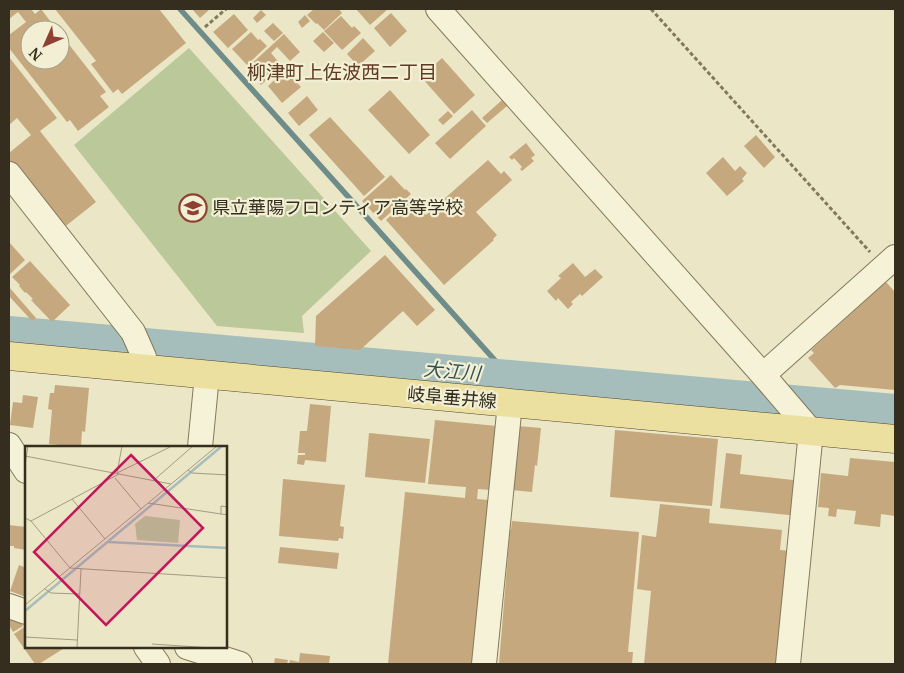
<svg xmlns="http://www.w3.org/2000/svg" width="904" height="673" font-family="Merriweather,'Noto Sans JP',serif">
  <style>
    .green { fill: #bbc89a }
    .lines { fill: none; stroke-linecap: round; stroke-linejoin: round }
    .stream { stroke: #6e8c89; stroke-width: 5.5 }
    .river { stroke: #a6bebb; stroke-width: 32 }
    .building { fill: #c6a87e }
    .minor-casing { stroke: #84785c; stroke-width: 26 }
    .major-casing { stroke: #524630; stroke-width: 29 }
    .path { stroke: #84785c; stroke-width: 3; stroke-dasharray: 4 2.5; stroke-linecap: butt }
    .minor { stroke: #f6f2d7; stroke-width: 24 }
    .major { stroke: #ebe09f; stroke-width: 28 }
    .labels { text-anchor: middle; stroke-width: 4.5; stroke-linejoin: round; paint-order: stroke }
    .poi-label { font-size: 18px; fill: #352e1f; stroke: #f3efd4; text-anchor: start }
    .street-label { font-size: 18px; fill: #352e1f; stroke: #f3efd4 }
    .neighbourhood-label { font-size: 19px; fill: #5f3922; stroke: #f3efd4 }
    .water-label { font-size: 19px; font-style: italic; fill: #305054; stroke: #f3efd4 }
    .inset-river { fill: none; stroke: #a6bebb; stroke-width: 2.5 }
    .inset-road { fill: none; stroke: #a29c83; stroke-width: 1 }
    .view { fill: #c2185b; fill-opacity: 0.15; stroke: #c2185b; stroke-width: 2.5 }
    .inset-edge { fill: none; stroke: #352e1f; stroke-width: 2.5 }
  </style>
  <rect width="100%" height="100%" fill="#ebe6c5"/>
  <path class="green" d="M189,48L371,251L302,316L304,333L217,326L74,145Z"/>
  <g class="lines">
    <path class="stream" d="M180,9L508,375"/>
    <path class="river" d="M9,332L895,410"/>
  </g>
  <path class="building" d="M9,9H31L35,14L41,9L57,30H30V60H60V33L106,92L100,96L109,107L78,131L70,120L67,122L9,48V35L26,22L18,12L9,19Z
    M55,9H159L186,43L122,94L118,89L113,93L91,64L96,61Z
    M192,9H210L200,18Z
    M314,9H339L342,13L324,30L317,23L316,24L307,15Z
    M356,9H388L370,25Z
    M261,10L266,15L257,23L253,18Z
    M391,13L407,31L390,47L374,28Z
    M234,14L248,30L228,48L213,32Z
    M305,15L310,21L302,28L298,22Z
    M341,16L352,28L354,26L361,33L342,50L324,31Z
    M273,23L283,33L274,41L264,31Z
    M251,32L258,40L260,39L267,46L247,65L232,49Z
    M323,32L334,43L324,52L313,41Z
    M284,34L300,52L290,61L277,47L271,53L282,66L261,85L256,79L259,77L249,66Z
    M363,38L375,51L358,66L347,54Z
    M9,57L57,118L40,131L96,202L62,229L9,161V153L31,135L17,118L9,125Z
    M442,58L475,95L454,114L421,77Z
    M288,73L301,87L282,103L268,86L281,74L284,77Z
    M390,90L430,135L409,154L368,110Z
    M307,96L318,110L299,126L288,113Z
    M502,100L507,106L487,123L482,118Z
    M472,110L486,126L450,159L435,143Z
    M448,111L453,116L443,125L438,120Z
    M330,117L385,177L364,196L309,135Z
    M756,135L775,157L764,168L744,146Z
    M526,143L535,155L531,158L534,161L522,171L520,169L522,167L514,158L512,160L509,157Z
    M723,157L735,171L740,166L747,173L742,179L744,181L727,196L706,173Z
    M488,160L501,174L504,171L512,180L476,212L497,235L493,239L494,240L444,285L386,220L411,197L426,215Z
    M391,175L405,190L406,189L411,194L381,221L362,201Z
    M9,242L25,260L9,275Z
    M385,255L435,310L417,326L403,311L360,350L315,346L316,316Z
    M30,261L70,305L52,322L31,300L33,299L26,292L25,293L19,286L20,285L12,277Z
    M573,263L585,277L595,269L603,277L582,296L580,294L571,302L573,304L568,309L558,298L556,301L547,291L561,278L558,276Z
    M886,282L895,292V390L840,385L835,388L808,358L814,353L811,350Z
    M9,287L36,318L32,321L9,296Z
    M55,385L89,388L85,432L82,431L81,447L49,444L52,410L48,409L50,393H54Z
    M23,395L38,397L33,428L10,425L13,402L22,403Z
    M310,404L331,406L326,462L305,460L304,465L297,464L298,455H305V453H298L300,431H307Z
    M435,420L497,426L491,490L478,489L477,499L489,500L474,664H388L405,492L465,498L466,487L428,484Z
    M518,426L541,428L537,466L535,465L532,492L511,490Z
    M615,430L718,439L712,506L610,497Z
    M369,433L430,439L425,483L365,477Z
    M726,453L742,455L740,474L802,481L798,516L720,508Z
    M850,458L895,462V516L881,514L880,527L854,524L856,511L837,509L836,517L828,516L829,508L818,507L821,473L848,476Z
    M283,479L345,485L340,526L344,527L343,539L339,538L338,541L279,536Z
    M660,504L710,509L709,523L782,530L780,550L792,551L781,664H644L651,591L637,589L642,535L656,537Z
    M512,521L639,532L628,652H633L632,664H499L510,530H511Z
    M9,525L26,527V550L14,548V546H9Z
    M280,547L339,553L337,569L278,563Z
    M19,565L26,568V597L10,591Z
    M17,616L23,626L13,632L9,625V621Z
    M26,626V647H66L39,664H35L14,634Z
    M300,653L330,656L329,664H289L290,660L299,662Z
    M275,658L288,660L287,664H274Z"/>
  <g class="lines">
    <g class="minor-casing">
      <path id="minor" d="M438,9L763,375L811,431L788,664
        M9,174L133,332L144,357V369
        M763,375L895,257
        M9,445L26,471
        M200,447L207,375
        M9,606L26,612
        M146,647L158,664
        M187,647L240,664
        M484,664L510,403"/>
    </g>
    <g class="major-casing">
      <path id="major" d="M9,356L895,439"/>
    </g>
    <path class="path" d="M651,9L870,252
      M205,27L226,9"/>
    <use href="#minor" class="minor"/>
    <use href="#major" class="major"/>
  </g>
  <defs>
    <g id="school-ring" transform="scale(1.4375)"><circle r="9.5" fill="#f3efd4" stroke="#8f4031" stroke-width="1.5"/><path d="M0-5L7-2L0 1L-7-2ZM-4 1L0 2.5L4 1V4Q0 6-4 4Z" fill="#8f4031"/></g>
  </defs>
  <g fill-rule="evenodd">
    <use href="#school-ring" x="193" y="208"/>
  </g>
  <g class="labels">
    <g class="poi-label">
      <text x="212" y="214">県立華陽フロンティア高等学校</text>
    </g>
    <g class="street-label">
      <text transform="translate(452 398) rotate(5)" y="6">岐阜垂井線</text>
    </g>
    <g class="neighbourhood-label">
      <text x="342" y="79">柳津町上佐波西二丁目</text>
    </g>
    <g class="water-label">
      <text transform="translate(452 371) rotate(5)" y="7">大江川</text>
    </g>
  </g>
  <g transform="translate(25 446)">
    <rect width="202" height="202" fill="#ebe6c5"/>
    <path d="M120,70L155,74L153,97L112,94L110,78Z" fill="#bbc89a"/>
    <path class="inset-river" d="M83,96L203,102M0,165L197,0"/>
    <path class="inset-road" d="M0,10L146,38M0,19L3,0M163,24L167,27L203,29M92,27L145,1M92,27L97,0M90,32L116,63M129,34L168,0M47,53L80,93M123,57L203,69M196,68V60L203,61M0,72L6,75L45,122L203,132M6,75L94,28M20,143L26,147L54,148M0,159L192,0M0,191L52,194M127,198L187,202M52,202L56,123"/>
    <path class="view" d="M106,9L178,82L81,179L9,106Z"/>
    <rect width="202" height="202" class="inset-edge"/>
  </g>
  <rect width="904" height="673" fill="none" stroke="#352e1f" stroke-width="20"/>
  <g transform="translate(45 45) rotate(225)"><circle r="24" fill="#f3efd4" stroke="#a7a28c"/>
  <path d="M0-4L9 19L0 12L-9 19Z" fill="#8f4031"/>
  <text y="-8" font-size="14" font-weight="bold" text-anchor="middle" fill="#352e1f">N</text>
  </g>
</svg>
